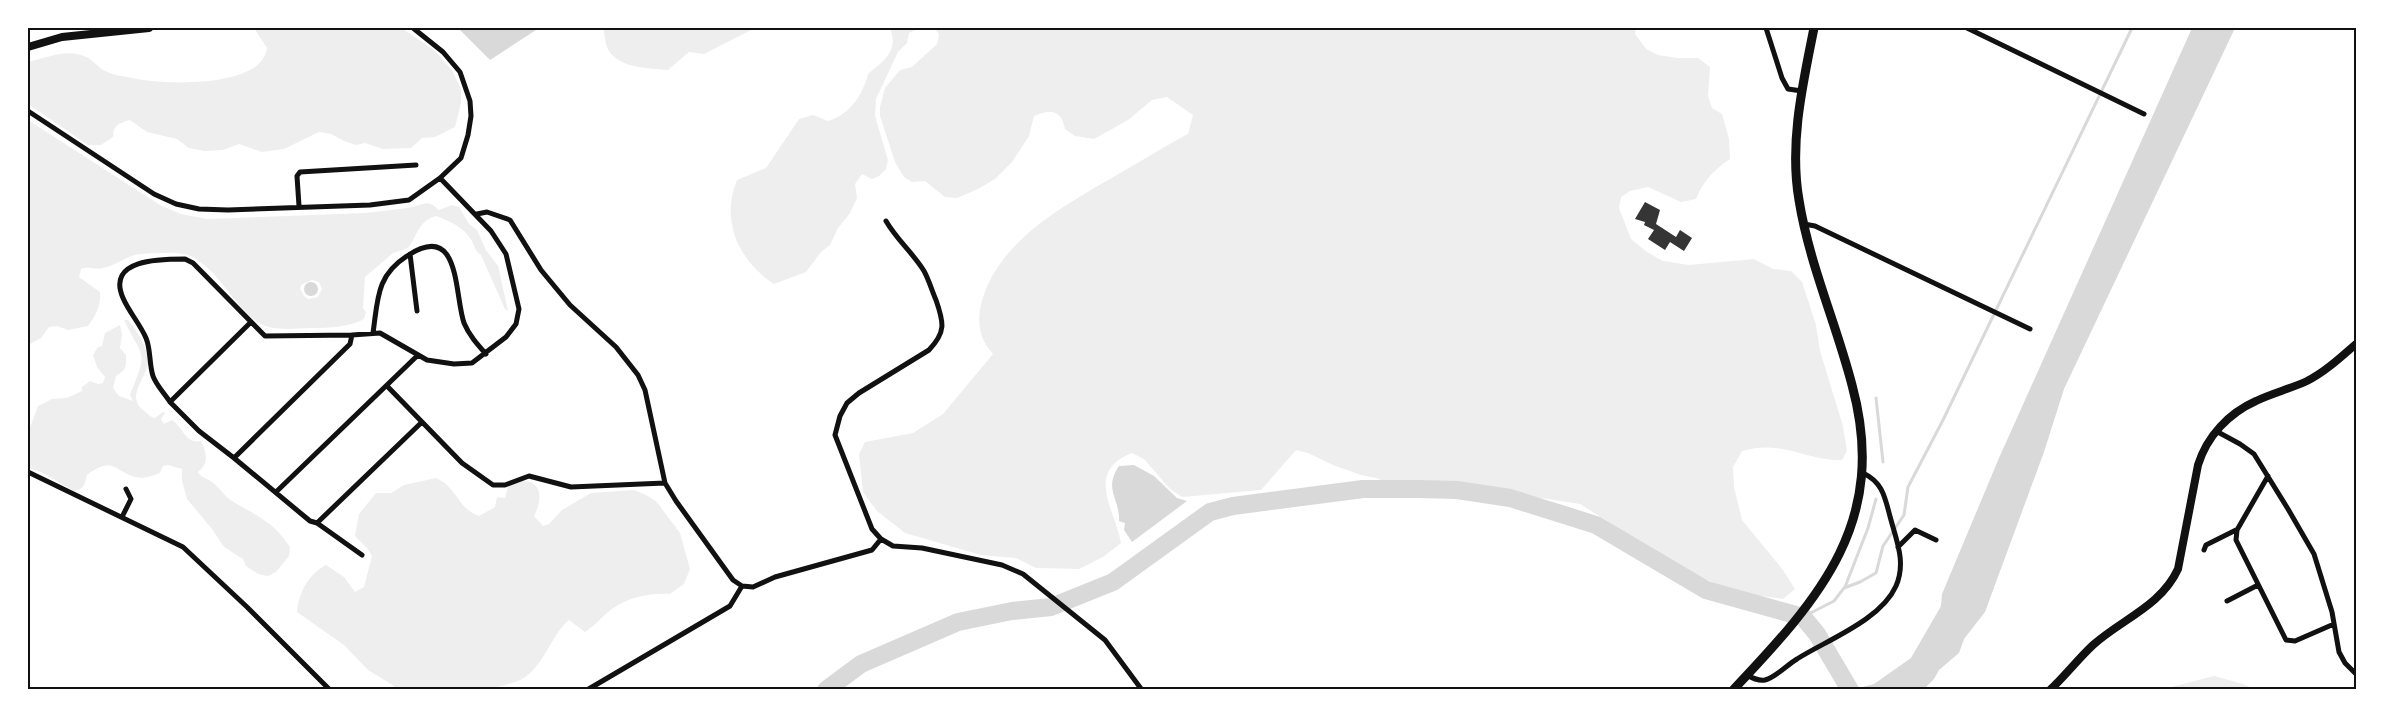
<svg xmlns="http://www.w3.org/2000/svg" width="2384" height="717" font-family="'Crimson Pro',serif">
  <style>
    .green { fill: #eee; fill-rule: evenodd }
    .water { fill: #d9d9d9 }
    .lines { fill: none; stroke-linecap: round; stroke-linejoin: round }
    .stream { stroke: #d9d9d9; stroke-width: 3 }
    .river { stroke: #d9d9d9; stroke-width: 18 }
    .building { fill: #353535 }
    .minor { stroke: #111; stroke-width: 5 }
    .secondary { stroke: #111; stroke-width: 8 }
    .primary { stroke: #111; stroke-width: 9 }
    .neatline { fill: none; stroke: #111; stroke-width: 2 }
  </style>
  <rect width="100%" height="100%" fill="#fff"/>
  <path class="green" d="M254,28L403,29L434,50L452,70L461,89V103L455,127L435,137L422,138L411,148L383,149L365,143L356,145L344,141L331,134L319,132L284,149L262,152L239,144L223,150L205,151L189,148L177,139L147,132L130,120C119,123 113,125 113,137L101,145H88L28,104V62C42,59 62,51 76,54C93,57 93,64 105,71C111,74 120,76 127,77C158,85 262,90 267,48Z
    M603,28H755L704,54L689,52L668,70C649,68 621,69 609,51C605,45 605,34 603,28Z
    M890,28H919L909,33L907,43L898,52L876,99L875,116L888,160L886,169L879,176L872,179L862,174L855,184L857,198L850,213L838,228L830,245L821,252L806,272L774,284C739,261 720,221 737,180L766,168L799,119L813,115L828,121C849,115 863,95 868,74C884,61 899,51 890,28Z
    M935,28H1636L1635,34L1646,49L1658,55L1677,58H1698L1710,67L1708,96L1712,108L1722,114L1729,139L1730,159C1714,170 1704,180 1696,199L1681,202L1648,187L1630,191L1621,197L1619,208L1631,239L1647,252L1663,261L1689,265L1754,259L1773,269L1791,271L1802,282L1816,325L1820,351L1843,426L1847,451L1842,460C1805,461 1783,439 1742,451L1733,467L1734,487L1742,520L1783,570L1795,589L1783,599L1738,593L1690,573L1580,504L1444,483L1395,485L1376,478L1361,475L1333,465L1308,453L1296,450L1261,490L1182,497L1170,489L1144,459L1132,453C1084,472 1115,509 1121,543L1103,557L1079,569L1036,568L1016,558L981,555L905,533L877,511L863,492L859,454L865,442L913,433L943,414L993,354C990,350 986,346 984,341C978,329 978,313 982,301C999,240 1064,206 1115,176C1140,162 1163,147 1188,134L1193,115L1167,97L1152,100L1128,120L1094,139L1075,136L1065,129C1061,109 1050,109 1034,116L1029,136L1012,162L995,179L978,189L957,198L945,197L925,181L912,182L904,177L895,162L880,116V107L885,88L900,70L912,67L937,44L939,35Z
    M28,120L160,205L181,214L207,219L365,213L408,208L427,203L433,205L439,210L452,205L459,207L469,224L477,230L486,250L498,266L508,311L505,309L481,255C475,251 475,247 472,241C465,228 450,221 436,216C418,221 418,235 408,248L393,253L365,277L363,308L366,312L364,319C350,327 329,328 312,328C297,328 273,332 259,323C232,305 219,268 188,255C179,252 144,253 135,255C124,258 114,266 103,268C95,270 89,266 81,269L79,277L100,292C101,306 96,315 88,326L68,330L57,326L49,327L41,338L28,345ZM312,280L319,282L322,289L318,297L308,299L304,296L300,289L301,285Z
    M124,320H128C137,331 148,347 148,362C147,378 126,395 142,409C147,413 150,417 155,418L163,412L165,413L161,419L164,424L172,420C184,428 185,444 201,441C207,454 209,463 198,472L199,474C203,478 208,479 212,482C220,488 224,496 232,501C258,517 272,520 290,547L289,556L276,572L268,576L258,574L246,566L243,559L224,547L212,529L187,499L182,481V469L168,465L163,466L160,473C154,475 147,478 141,478C117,476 115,453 87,475C85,484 84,489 74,491L43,473L28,467V433L38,406L52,399L67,398L82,391V387L90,381L98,384L103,383L105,377L97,367L93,355L98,347L102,346L105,333L120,325L122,335L120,348L126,355C126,368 127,369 116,376L113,388L119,396L133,401L130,395C148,349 144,361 124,320Z
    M436,478C458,488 457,508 479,516L495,507L497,497L505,498L508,487L516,480C521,481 528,481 532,483C544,489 539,507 534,516L543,526L549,524L562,510L591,493L634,490L646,495L656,501L680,533L690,569L684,584L670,594C650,593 629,597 612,609C602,616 595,626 585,632L569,620C553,633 545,661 528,675C502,696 429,689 396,689L394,686L368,670L344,645L297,612C299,592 308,575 326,565L344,577L355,592L364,587L372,556L367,548L355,536L359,514L376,493H391L404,485Z
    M2214,676L2243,684L2254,689H2164Z"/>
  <path class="water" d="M458,28H539L490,60Z
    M2192,28H2235L2064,389L2044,452L1985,612L1964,639L1959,653L1939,670L1934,679L1924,689H1842C1841,681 1828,663 1823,652L1831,647L1844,670L1859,688L1874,684L1911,658L1941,606L1942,594L1999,458Z
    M304 289a7 7 0 1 1 14 0a7 7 0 1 1-14 0Z
    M1134,465L1154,476L1177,498L1187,501L1132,542L1124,530L1125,523L1119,521C1120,498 1103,490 1119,466Z"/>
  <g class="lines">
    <path class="stream" d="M1876,398L1883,462
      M1845,587L1868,528L1876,499
      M1803,617L1834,601L1844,588L1860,582L1876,573L1883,546L1904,515L1908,487L1943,420L2132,28"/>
    <path class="river" d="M826,690L861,664L958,622L1012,611L1051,607L1113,582L1210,512L1233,506L1363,489H1418L1457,490L1510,498L1596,525L1706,590L1803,617L1817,634L1850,690"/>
  </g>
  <path class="building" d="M1645,202L1660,210L1656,224L1676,237L1680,230L1692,238L1684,251L1670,242L1665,250L1648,239L1654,230L1644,225L1645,222L1635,219Z"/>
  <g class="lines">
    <path class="minor" d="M1766,28L1782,78L1788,89L1802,91
      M1967,28L2144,114
      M28,111L154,194L176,204L199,209L228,210L370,205L409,200L440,178L461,158L468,135L471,116L470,101L460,72L443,52L413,28
      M299,206L297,176L300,172L416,165
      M477,214L487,212L510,220L541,270L570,305L616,347L638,375L645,390L665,483L676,501L733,580L742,586L753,587L775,577L872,550L881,539
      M886,221C897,240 913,253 924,271C929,280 932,291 936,300C944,323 946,332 929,350L859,393L847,403L840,416L835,435L872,529L881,539L893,546L922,548L1002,565L1023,574L1105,640L1142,690
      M1804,224L1815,226L2030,329
      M410,254L417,311
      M250,323L170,402L199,431L234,458L350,344L352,335
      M373,333C378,299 376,276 407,256C461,220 454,294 464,323C469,335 477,344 486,354
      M387,386L462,463L493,485H505L529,476L571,487L665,483
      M170,402C165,394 156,385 153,376C149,364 151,350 146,338C140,324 129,312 123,298C106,259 160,259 185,259L193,263L265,336L352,335L380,333L427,360L454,364L472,363L506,337L516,324L519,309L506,254L491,231L440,178
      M2216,431L2240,444L2254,454L2288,509L2314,554L2332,612L2339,652L2345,663L2356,674
      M234,458L310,521L317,523L422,422
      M28,472L183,547L247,607L330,690
      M2268,476L2237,530L2236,540L2286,640L2295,641L2334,624
      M276,492L417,356
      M122,517L131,499L126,489
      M317,523L362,555
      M1898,547L1915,530L1936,540
      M2204,550L2206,545L2236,530
      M2227,601L2258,585
      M1747,675C1752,678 1758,681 1765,680C1776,677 1787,665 1797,659C1827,640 1881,620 1896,586C1906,563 1897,542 1891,520C1885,499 1884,483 1863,473
      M587,690L730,606L742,586"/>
    <path class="secondary" d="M28,47L62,37L149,28
      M2050,690C2065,676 2078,659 2093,645C2122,619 2161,606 2178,569L2198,465C2207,436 2229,413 2256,401C2272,393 2290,389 2307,381C2325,372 2341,357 2356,344"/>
    <path class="primary" d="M1733,690C1821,597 1889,521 1852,385C1836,323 1809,263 1799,200C1789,143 1803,83 1814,28"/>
  </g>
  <rect width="2384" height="717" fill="none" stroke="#ffffff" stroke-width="58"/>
  <rect x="29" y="29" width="2326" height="659" class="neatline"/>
</svg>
